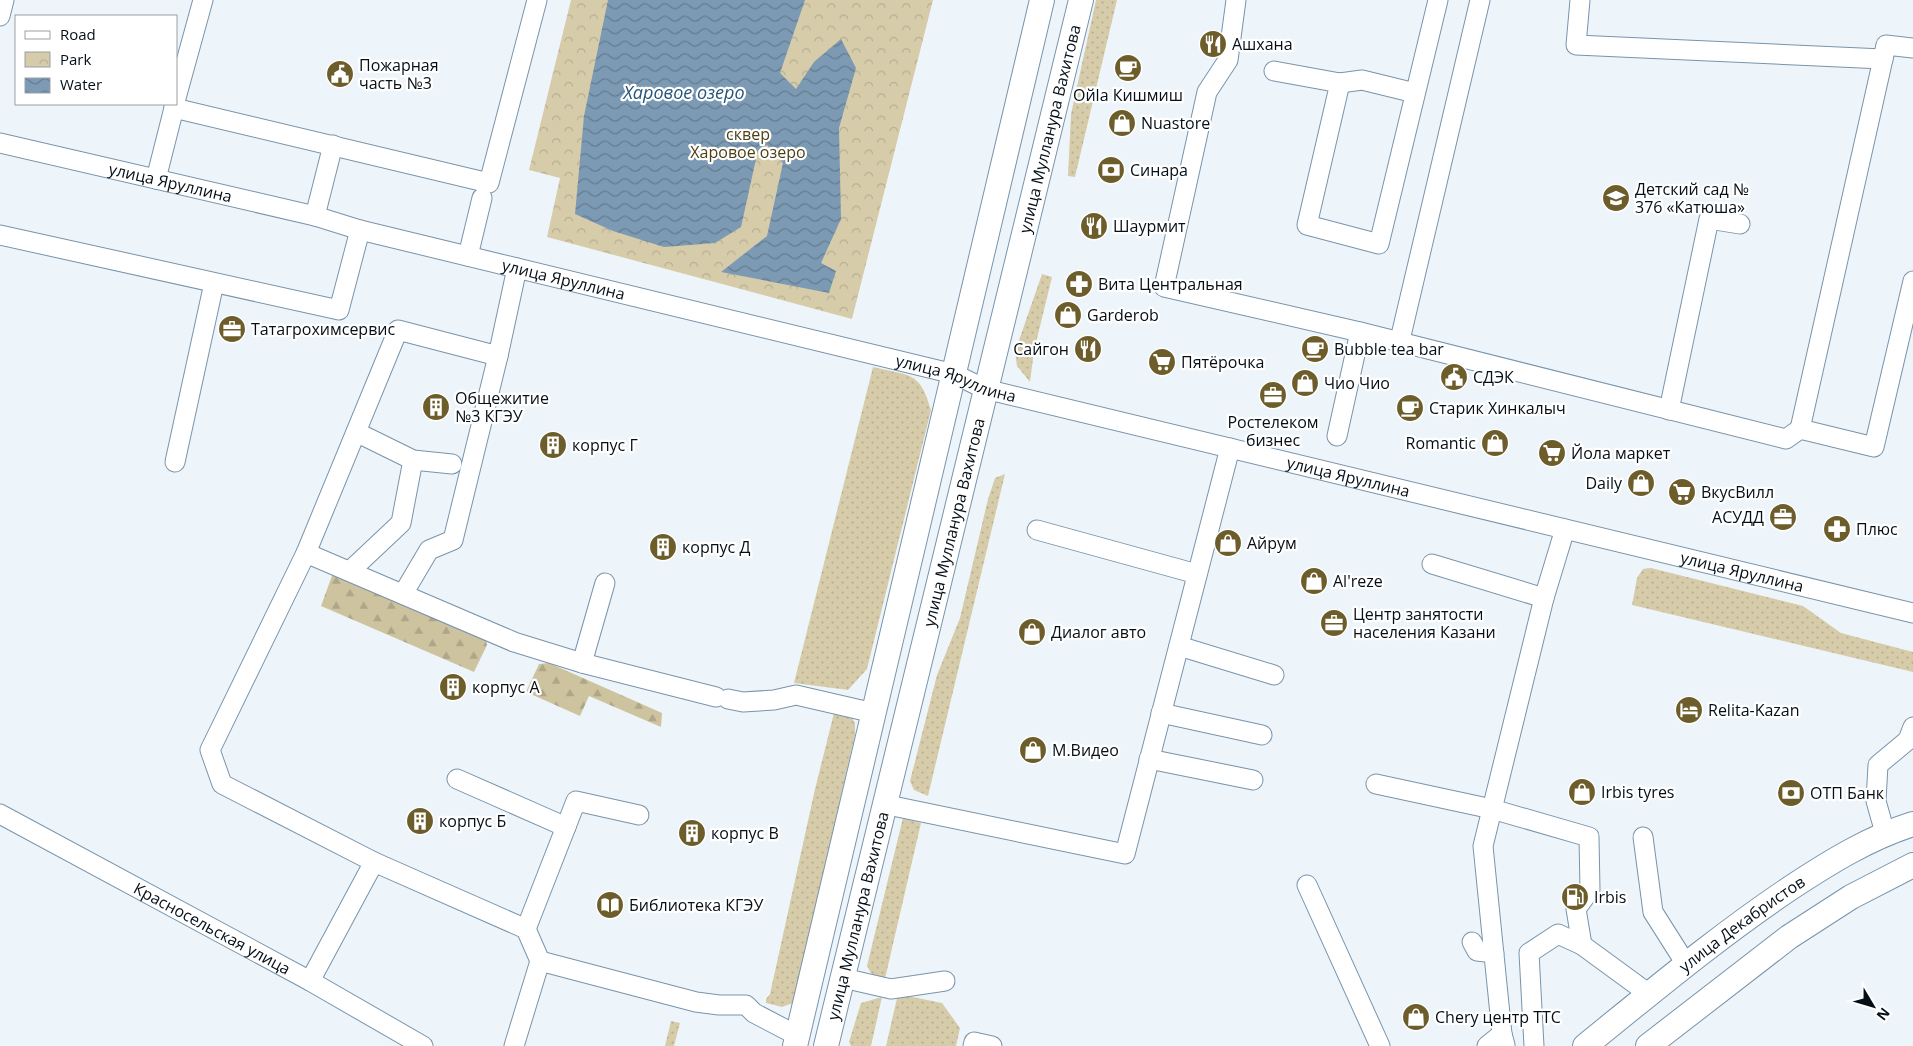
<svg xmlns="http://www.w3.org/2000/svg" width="1913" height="1046" font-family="'Open Sans',sans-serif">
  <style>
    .grass { fill: url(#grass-dots) }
    .forest { fill: url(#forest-firs) }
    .park { fill: url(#park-crowns) }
    .water { fill: url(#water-waves) }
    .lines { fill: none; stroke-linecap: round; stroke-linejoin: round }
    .minor-casing { stroke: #7894ac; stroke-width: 21 }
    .major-casing { stroke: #7894ac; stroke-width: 26 }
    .minor { stroke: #fff; stroke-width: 19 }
    .major { stroke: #fff; stroke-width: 24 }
    .labels { text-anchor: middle; stroke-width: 4.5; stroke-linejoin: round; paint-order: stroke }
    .poi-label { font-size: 16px; fill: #050f17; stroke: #fff; text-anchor: start }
    .street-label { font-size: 16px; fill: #050f17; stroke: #fff }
    .park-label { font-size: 16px; fill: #4d3f13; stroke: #fff }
    .water-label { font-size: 18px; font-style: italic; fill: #255579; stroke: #fff }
  </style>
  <defs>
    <pattern id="grass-dots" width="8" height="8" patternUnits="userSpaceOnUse" patternTransform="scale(1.25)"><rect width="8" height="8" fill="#d7ccaa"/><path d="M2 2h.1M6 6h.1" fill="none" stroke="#b7ae92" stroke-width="1.8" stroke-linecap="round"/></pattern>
    <pattern id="forest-firs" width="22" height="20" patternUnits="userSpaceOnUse" patternTransform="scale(1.25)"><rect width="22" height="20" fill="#cec39f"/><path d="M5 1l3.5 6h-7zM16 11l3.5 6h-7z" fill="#afa688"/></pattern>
    <pattern id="park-crowns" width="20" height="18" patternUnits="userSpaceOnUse" patternTransform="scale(1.25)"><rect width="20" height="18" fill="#d7ccaa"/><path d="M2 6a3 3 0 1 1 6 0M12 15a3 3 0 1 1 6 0" fill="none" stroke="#b7ae92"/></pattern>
    <pattern id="water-waves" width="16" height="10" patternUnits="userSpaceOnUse" patternTransform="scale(1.25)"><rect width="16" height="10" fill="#7c9ab3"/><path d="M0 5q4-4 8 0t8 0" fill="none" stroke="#647c91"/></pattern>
  </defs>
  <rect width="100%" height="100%" fill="#eef5fa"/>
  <path class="grass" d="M1096,0H1117L1075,177L1068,176L1071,114Z
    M1042,274L1052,277L1034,351L1030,382L1017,366L1015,352Z
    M873,367C909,376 920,370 931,410L867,669L848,690L794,683Z
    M1005,474L928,796L914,790L910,781L937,675L960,618L988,499L995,478Z
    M1651,568L1803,606L1841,633L1913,652V672L1632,605L1637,578L1643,569Z
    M834,713L851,716L855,723V735L793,1003L782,1007L766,1003V999L770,994L815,789Z
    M903,818L921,823L884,983L871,973L867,966Z
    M898,994L942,1003L960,1028L956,1046H886Z
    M882,997L871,1046H851L849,1042L861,1003Z
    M671,1021L680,1023L674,1046H665Z"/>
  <path class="forest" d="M333,573L485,637L487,645L474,672L321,606Z
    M549,663L662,713L661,727L589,696L580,716L526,692L539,664Z"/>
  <path class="park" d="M571,0H933L852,319L547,237L560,178L529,170Z"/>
  <path class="water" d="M608,0H805L780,73L796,89L814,62L841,39L856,68L839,128L841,219L821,263L836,271L829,293L721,272L767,236L783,163L767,145L758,150L741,227L715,243L664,247L613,231L575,214L584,116Z"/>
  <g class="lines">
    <g class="minor-casing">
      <g id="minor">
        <path d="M1236,0L1228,60L1207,92L1164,287L1360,332"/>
        <path d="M1580,0L1576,45L1883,59L1886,45L1913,48"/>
        <path d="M0,16L4,0"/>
        <path d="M1274,71L1340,83L1307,225L1379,244L1438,0"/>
        <path d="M1340,83L1362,80L1415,93"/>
        <path d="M176,98L203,0"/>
        <path d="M175,104L174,108L489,183L537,0"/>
        <path id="s1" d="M0,143L315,216L360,230L954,374L985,389L1913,613"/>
        <path d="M156,179L174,108"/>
        <path d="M315,216L333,145"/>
        <path d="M0,235L339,310L360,230"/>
        <path d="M468,256L482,198"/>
        <path d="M517,268L498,356L398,330L306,553L514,642L582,663L716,697"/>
        <path d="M1399,344L1480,0"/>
        <path d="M1669,410L1709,219L1740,224"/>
        <path d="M1800,429L1883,59"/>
        <path d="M356,432L413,460L452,464"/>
        <path d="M1337,436L1360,332L1786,439L1800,429L1874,447L1913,281"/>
        <path d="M175,462L214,283"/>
        <path d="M1037,530L1197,574"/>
        <path d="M306,553L210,750L222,784L374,862L526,929L540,961L696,1002L719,1005H746L754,1013L798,1036"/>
        <path d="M1432,564L1544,598L1565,529"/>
        <path d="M350,571L401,523L413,460"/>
        <path d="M403,594L429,550L453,540L498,356"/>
        <path d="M1179,646L1274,675"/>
        <path d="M582,663L605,583"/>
        <path d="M728,699L743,702L774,700L796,695L874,713"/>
        <path d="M1161,713L1262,735"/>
        <path d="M1149,759L1253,780"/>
        <path d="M457,779L566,827"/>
        <path d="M1376,784L1492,809L1589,837L1590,890L1576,909L1582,945"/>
        <path d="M883,804L1125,854L1230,448"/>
        <path id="s2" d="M0,814L310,981L423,1046"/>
        <path d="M1885,833L1876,801L1878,765L1908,740L1913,727"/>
        <path d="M1643,837L1653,912L1686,964"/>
        <path d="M1307,885L1380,1046"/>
        <path d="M526,929L576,801L639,815"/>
        <path d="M1472,942L1477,951L1494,953"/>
        <path d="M843,978L891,989L945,981"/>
        <path d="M310,981L374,862"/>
        <path d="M1502,1034L1483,846L1544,598"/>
        <path d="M514,1046L540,961"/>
        <path d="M973,1046L974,1042L992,1046"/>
        <path d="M1487,1046L1502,1034L1505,1045"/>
        <path d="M1534,1046L1529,953L1558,934L1582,945L1649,994"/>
      </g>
    </g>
    <g class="major-casing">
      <g id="major">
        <path d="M795,1046L1042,0"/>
        <path id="s3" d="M826,1046L1081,0"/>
        <path id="s4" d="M1585,1046C1653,991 1720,935 1792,887C1830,862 1869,838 1913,824"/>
        <path d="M1648,1046L1789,937L1851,897L1913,865"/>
      </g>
    </g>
    <use href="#minor" class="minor"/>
    <use href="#major" class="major"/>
  </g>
  <defs>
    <g id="restaurant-disc" transform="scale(1.4375)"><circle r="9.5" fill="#6d5d2a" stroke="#fff"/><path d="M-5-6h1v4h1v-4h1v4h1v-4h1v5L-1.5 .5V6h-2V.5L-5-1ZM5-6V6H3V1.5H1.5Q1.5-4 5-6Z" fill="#fff"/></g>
    <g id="cafe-disc" transform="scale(1.4375)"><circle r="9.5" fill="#6d5d2a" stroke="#fff"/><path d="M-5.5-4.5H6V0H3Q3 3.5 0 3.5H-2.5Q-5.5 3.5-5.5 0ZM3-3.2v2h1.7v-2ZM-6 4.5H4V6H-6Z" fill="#fff"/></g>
    <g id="civic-disc" transform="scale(1.4375)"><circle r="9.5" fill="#6d5d2a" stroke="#fff"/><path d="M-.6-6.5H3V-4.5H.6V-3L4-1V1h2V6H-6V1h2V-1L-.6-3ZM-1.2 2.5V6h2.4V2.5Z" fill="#fff"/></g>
    <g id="shop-disc" transform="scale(1.4375)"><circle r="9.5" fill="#6d5d2a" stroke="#fff"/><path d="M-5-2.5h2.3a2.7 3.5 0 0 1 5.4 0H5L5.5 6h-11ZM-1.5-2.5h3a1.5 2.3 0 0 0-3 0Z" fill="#fff"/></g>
    <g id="bank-disc" transform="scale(1.4375)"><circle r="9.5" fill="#6d5d2a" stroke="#fff"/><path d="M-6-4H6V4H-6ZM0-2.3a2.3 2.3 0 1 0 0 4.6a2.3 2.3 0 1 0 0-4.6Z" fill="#fff"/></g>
    <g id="school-disc" transform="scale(1.4375)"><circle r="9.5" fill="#6d5d2a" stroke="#fff"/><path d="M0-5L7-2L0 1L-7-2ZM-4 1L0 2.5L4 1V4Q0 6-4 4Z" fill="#fff"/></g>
    <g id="pharmacy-disc" transform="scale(1.4375)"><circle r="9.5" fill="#6d5d2a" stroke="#fff"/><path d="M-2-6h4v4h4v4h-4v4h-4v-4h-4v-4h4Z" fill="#fff"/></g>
    <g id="office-disc" transform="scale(1.4375)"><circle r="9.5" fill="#6d5d2a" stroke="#fff"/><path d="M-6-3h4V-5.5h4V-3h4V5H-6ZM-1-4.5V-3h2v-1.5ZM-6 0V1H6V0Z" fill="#fff"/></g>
    <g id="supermarket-disc" transform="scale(1.4375)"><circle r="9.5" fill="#6d5d2a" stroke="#fff"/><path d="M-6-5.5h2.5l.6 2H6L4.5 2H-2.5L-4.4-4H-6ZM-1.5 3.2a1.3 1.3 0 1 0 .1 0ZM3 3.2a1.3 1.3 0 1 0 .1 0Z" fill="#fff"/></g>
    <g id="building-disc" transform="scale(1.4375)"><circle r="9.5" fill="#6d5d2a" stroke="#fff"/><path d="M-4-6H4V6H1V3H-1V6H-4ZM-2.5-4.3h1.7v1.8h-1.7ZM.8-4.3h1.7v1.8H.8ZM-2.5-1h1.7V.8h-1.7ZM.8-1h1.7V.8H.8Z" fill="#fff"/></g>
    <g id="hotel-disc" transform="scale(1.4375)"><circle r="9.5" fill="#6d5d2a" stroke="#fff"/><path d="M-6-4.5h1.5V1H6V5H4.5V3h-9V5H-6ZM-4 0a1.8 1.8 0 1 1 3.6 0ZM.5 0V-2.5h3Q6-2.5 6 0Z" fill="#fff"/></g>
    <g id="fuel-disc" transform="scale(1.4375)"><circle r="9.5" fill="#6d5d2a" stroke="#fff"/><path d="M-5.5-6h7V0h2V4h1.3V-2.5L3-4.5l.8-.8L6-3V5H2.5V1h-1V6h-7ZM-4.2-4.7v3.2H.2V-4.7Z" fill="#fff"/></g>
    <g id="library-disc" transform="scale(1.4375)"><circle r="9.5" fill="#6d5d2a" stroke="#fff"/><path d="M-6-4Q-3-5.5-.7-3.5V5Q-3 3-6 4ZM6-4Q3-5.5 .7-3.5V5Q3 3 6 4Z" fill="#fff"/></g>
  </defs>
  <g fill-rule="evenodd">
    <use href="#restaurant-disc" x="1213" y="44"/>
    <use href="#cafe-disc" x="1128" y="68"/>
    <use href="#civic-disc" x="340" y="74"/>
    <use href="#shop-disc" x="1122" y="123"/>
    <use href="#bank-disc" x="1111" y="170"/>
    <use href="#school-disc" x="1616" y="198"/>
    <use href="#restaurant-disc" x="1094" y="226"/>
    <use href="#pharmacy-disc" x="1079" y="284"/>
    <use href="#shop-disc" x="1068" y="315"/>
    <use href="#office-disc" x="232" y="329"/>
    <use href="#restaurant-disc" x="1088" y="349"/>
    <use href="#cafe-disc" x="1315" y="349"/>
    <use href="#supermarket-disc" x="1162" y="362"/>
    <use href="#civic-disc" x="1454" y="377"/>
    <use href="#shop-disc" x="1305" y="383"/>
    <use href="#office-disc" x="1273" y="395"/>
    <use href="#building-disc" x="436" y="407"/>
    <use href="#cafe-disc" x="1410" y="408"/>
    <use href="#shop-disc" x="1495" y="443"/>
    <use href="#building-disc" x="553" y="445"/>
    <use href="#supermarket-disc" x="1552" y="453"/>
    <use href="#shop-disc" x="1641" y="483"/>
    <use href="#supermarket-disc" x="1682" y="492"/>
    <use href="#office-disc" x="1783" y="517"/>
    <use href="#pharmacy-disc" x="1837" y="529"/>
    <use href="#shop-disc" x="1228" y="543"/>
    <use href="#building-disc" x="663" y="547"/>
    <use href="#shop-disc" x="1314" y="581"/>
    <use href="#office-disc" x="1334" y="623"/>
    <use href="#shop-disc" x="1032" y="632"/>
    <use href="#building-disc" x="453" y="687"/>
    <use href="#hotel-disc" x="1689" y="710"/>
    <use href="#shop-disc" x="1033" y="750"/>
    <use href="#shop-disc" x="1582" y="792"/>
    <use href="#bank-disc" x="1791" y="793"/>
    <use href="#building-disc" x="420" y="821"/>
    <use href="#building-disc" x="692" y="833"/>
    <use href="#fuel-disc" x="1575" y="897"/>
    <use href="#library-disc" x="610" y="905"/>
    <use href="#shop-disc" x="1416" y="1017"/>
  </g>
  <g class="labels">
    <g class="poi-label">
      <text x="1232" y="50">Ашхана</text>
      <text x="359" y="71">Пожарная<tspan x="359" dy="18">часть №3</tspan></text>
      <text x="1128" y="101" text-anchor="middle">Ойla Кишмиш</text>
      <text x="1141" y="129">Nuastore</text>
      <text x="1130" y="176">Синара</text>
      <text x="1635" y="195">Детский сад №<tspan x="1635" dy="18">376 «Катюша»</tspan></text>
      <text x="1113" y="232">Шаурмит</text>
      <text x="1098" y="290">Вита Центральная</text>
      <text x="1087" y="321">Garderob</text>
      <text x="251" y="335">Татагрохимсервис</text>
      <text x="1069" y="355" text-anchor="end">Сайгон</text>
      <text x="1334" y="355">Bubble tea bar</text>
      <text x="1181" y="368">Пятёрочка</text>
      <text x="1473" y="383">СДЭК</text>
      <text x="1324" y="389">Чио Чио</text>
      <text x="455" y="404">Общежитие<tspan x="455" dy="18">№3 КГЭУ</tspan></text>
      <text x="1429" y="414">Старик Хинкалыч</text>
      <text x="1273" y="428" text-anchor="middle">Ростелеком<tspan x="1273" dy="18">бизнес</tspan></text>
      <text x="1476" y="449" text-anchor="end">Romantic</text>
      <text x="572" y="451">корпус Г</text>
      <text x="1571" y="459">Йола маркет</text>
      <text x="1622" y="489" text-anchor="end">Daily</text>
      <text x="1701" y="498">ВкусВилл</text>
      <text x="1764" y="523" text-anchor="end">АСУДД</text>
      <text x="1856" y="535">Плюс</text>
      <text x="1247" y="549">Айрум</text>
      <text x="682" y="553">корпус Д</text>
      <text x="1333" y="587">Al'reze</text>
      <text x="1353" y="620">Центр занятости<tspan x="1353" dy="18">населения Казани</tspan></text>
      <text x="1051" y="638">Диалог авто</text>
      <text x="472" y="693">корпус А</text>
      <text x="1708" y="716">Relita-Kazan</text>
      <text x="1052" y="756">М.Видео</text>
      <text x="1601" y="798">Irbis tyres</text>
      <text x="1810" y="799">ОТП Банк</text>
      <text x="439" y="827">корпус Б</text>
      <text x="711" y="839">корпус В</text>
      <text x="1594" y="903">Irbis</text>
      <text x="629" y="911">Библиотека КГЭУ</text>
      <text x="1435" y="1023">Chery центр ТТС</text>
    </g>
    <g class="street-label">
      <text dy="6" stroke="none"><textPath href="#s3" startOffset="944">улица Мулланура Вахитова</textPath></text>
      <text dy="6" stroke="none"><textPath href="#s1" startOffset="175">улица Яруллина</textPath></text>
      <text dy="6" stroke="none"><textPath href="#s1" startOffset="580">улица Яруллина</textPath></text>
      <text dy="6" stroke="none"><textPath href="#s1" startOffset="985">улица Яруллина</textPath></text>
      <text dy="6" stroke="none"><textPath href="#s1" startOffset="1390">улица Яруллина</textPath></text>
      <text dy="6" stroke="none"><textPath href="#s3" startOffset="539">улица Мулланура Вахитова</textPath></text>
      <text dy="6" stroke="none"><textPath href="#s1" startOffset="1795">улица Яруллина</textPath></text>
      <text dy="6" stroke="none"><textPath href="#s3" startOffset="134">улица Мулланура Вахитова</textPath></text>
      <text dy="6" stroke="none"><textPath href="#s4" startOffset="199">улица Декабристов</textPath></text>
      <text dy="6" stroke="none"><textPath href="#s2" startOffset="241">Красносельская улица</textPath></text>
    </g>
    <g class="park-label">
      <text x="748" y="140">сквер<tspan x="748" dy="18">Харовое озеро</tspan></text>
    </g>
    <g class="water-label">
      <text x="684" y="99">Харовое озеро</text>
    </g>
  </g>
  <rect x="15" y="15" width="162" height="90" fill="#ffffff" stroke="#9b9fa2"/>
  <rect x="25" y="31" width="25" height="8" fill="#ffffff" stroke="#9b9fa2"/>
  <text x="60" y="40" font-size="15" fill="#050f17">Road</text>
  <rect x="25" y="52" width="25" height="15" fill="url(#park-crowns)" stroke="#9b9fa2"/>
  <text x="60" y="65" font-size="15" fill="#050f17">Park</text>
  <rect x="25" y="78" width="25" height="15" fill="url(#water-waves)" stroke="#9b9fa2"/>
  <text x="60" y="90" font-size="15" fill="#050f17">Water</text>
  <g transform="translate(1873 1006) rotate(128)" stroke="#ffffff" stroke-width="4" paint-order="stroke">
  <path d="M0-4L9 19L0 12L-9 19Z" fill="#050f17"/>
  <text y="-8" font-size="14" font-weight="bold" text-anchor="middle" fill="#050f17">N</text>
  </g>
</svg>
